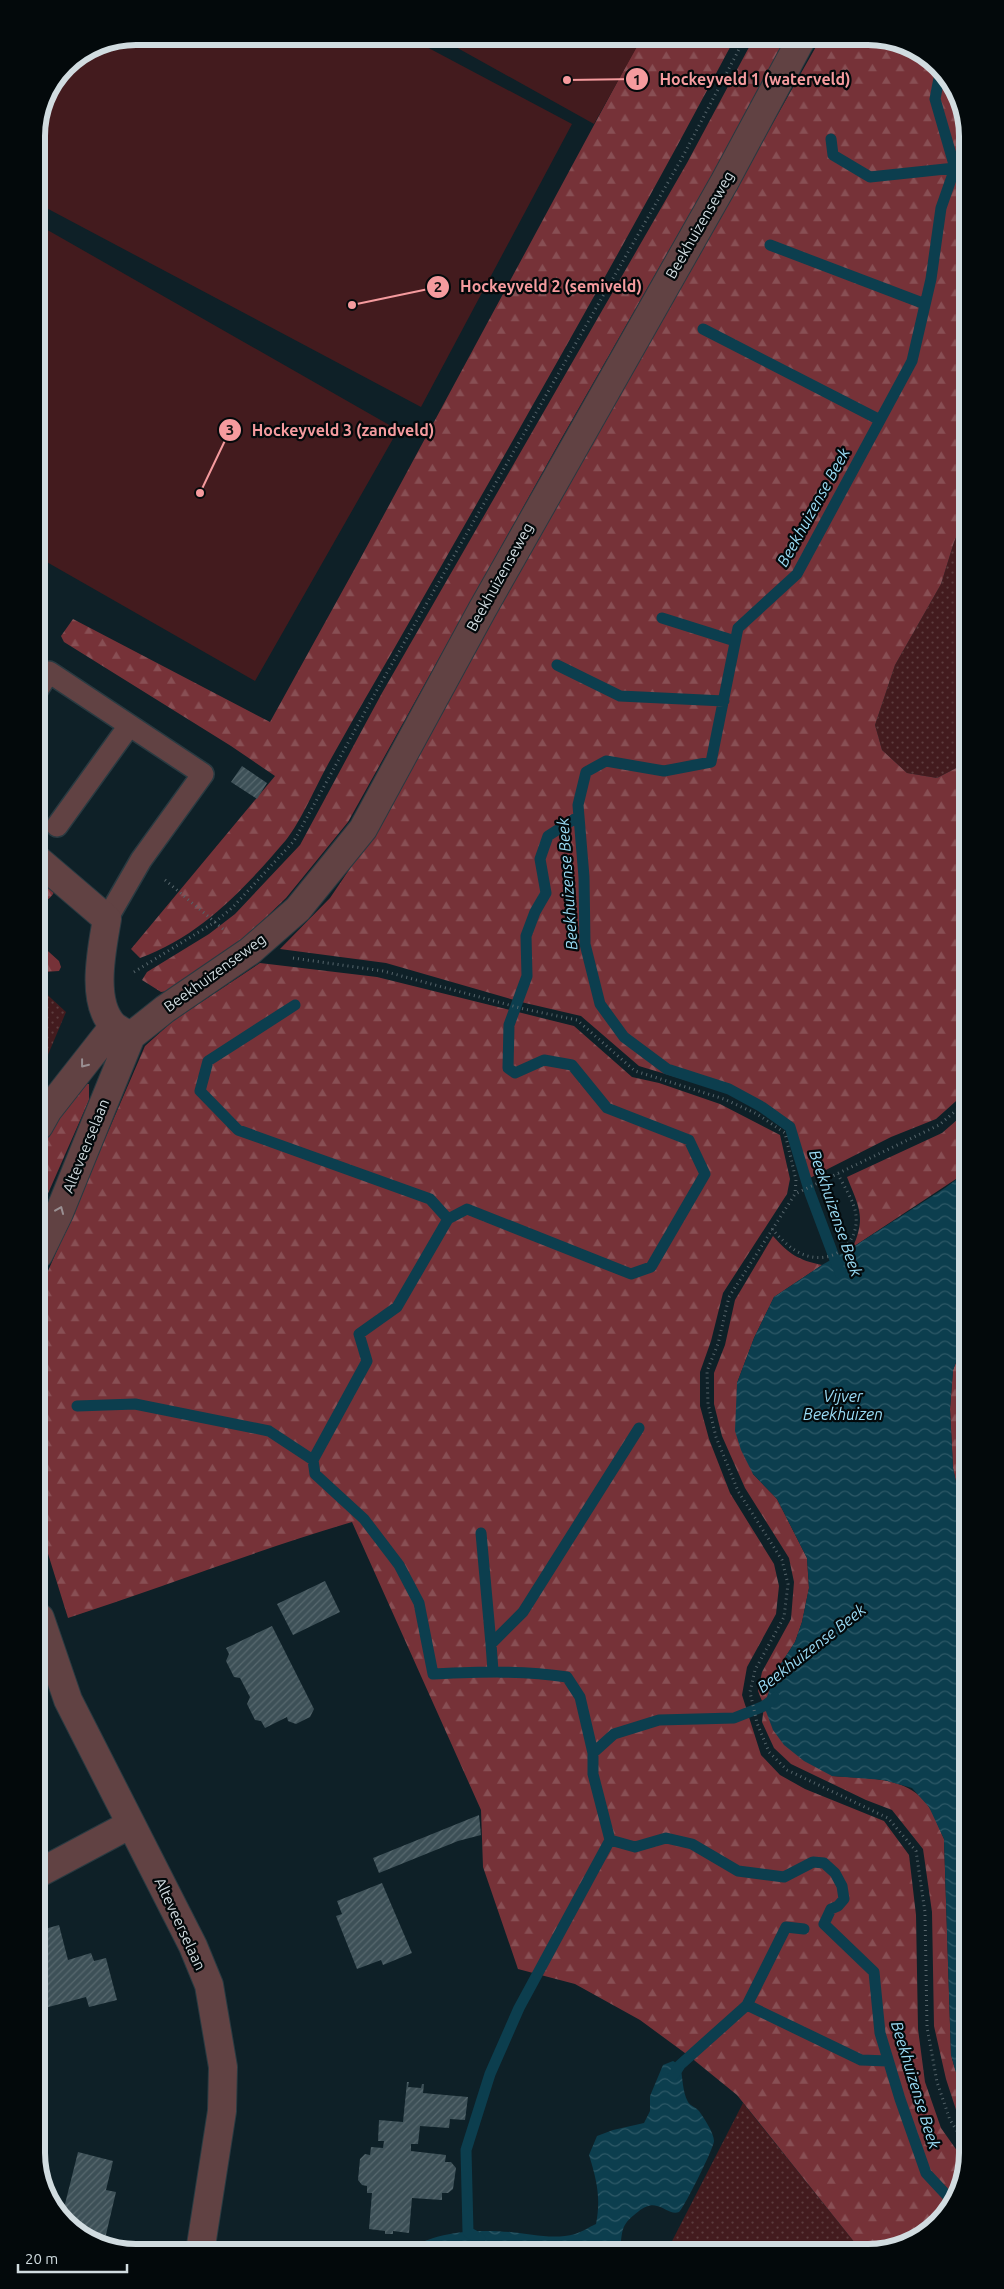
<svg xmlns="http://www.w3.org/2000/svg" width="1004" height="2289" font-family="Ubuntu,sans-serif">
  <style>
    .grass { fill: url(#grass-dots) }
    .forest { fill: url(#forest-firs) }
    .pitch { fill: #431b1e }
    .water { fill: url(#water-waves) }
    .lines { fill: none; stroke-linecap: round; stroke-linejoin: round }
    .stream { stroke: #0c3e4e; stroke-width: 11 }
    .building { fill: url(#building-hatch) }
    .lane-casing { stroke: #293a41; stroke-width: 24 }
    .street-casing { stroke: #293a41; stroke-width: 30 }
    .path { stroke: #56656b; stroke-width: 3; stroke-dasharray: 1 4; stroke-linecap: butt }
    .lane { stroke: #614243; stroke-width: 21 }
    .street { stroke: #614243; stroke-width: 28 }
    .oneway { stroke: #998f92 }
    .labels { text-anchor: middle; stroke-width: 4.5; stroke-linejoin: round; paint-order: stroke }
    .street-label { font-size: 15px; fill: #d1dce0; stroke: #03090b }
    .water-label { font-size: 16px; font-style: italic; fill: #9adcf6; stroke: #03090b }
    .rim { fill: none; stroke: #d1dce0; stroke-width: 6 }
    .leader { fill: none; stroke: #f59b9e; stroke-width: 2 }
    .callout-dot { fill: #f59b9e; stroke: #03090b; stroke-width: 2 }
    .mark-label { font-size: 15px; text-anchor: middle; font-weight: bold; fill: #111 }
    .callout-label { font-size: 16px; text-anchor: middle; font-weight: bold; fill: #f59b9e; stroke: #03090b; stroke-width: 4.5; stroke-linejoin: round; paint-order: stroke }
  </style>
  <defs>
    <pattern id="grass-dots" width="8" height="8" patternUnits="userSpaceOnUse" patternTransform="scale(1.25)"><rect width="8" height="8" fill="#431b1e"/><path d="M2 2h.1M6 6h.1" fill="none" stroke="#5d3c3e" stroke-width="1.8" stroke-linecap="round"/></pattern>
    <pattern id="forest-firs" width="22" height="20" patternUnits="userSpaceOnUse" patternTransform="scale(1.25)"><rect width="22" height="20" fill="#763238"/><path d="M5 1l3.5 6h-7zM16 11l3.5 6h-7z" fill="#884f54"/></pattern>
    <pattern id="water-waves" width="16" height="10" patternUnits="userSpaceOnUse" patternTransform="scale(1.25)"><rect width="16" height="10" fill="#0c3e4e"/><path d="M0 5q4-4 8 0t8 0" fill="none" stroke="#2e5967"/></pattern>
    <pattern id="building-hatch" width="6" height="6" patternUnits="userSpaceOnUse" patternTransform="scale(1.25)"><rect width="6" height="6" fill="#3d5057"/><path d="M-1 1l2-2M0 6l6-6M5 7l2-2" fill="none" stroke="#58696f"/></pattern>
  </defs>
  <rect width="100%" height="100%" fill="#0e2027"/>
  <path class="grass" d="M963,522L964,764L937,778L907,773L882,750L875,725L895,665L941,584L954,542Z
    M39,987L66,1012L39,1076Z
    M743,2103L859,2248L668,2249Z"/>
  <path class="forest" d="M642,36H736C633,231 524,421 415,612C388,660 359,708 332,757C318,781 302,820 286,840C245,888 201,936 140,958L131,949L275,776L231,746L64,642L61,636L73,619L270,722L359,561Z
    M755,36H787L712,175L560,441L348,822L286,898L238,944L174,990L161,992L142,980L147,972L209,934L235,914L300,845L382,693L687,163Z
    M822,36H874L928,57L962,104L963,522L954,542L941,584L895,665L875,725L882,750L907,773L937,778L964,764L965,1093L936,1119L891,1137L804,1181L789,1129L761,1111L728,1093L639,1066L581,1016L521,1002L386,963L280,949L330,898L374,833L440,712Z
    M38,872L55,890C52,898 47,901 38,902Z
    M39,943L59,961L61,967L59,971L44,972L39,969Z
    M260,963L377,977L574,1026L632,1077L659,1083L720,1104L780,1135L790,1179L787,1194L723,1293L711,1341L700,1372V1406L709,1439L730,1493L774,1564L779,1586L776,1614L747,1667L742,1695L761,1755L780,1775L805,1789L884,1821L909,1855L916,1915L918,2029L925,2082L941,2128L965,2162L951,2208L900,2247L859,2248L737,2095L689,2056L640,2020L575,1984L518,1969L483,1867L481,1810L352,1522C257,1550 163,1587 68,1618L40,1528L39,1292L145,1046L173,1021Z
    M74,1084H89V1100L46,1198L39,1219V1141Z
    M965,1113V1173L853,1247C866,1217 859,1207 847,1177L942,1133Z
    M773,1236C789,1254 798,1260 822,1265L774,1297L754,1338L737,1383L753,1474L777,1499L807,1558L809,1588L802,1622L795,1642L775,1673L832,1776C866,1779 908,1775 929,1807C935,1816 939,1829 944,1839L951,2055L968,2114V2131L959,2119L946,2079L934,2026L932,1912L923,1849L892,1810L866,1800L791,1764L774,1748L762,1722L764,1706L758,1691L762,1672L791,1619L794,1582L789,1558L745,1488L722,1436L714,1404V1373L725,1345L735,1300Z
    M966,1337V1504L958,1491L953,1468L950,1409L953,1370Z"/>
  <path class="pitch" d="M136,36H406L572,124L421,407L37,203L36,130L44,98L66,65L98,44Z
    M436,36H643L594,124Z
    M37,224L398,430L255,681L38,557Z"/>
  <path class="water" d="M965,1173L966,1337L953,1370L950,1409L953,1468L958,1491L966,1504L968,2114L951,2055L944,1839L929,1807L912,1788L884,1780L832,1776L804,1761L784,1745L773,1730L764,1706L775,1673L795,1642L802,1622L809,1588L807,1558L777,1499L753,1474L741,1450L735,1431L737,1383L754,1338L774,1297L822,1265L853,1247L945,1188Z
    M673,2061L680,2065C683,2077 682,2091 688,2102C690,2106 696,2107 699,2111C704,2118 714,2133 714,2141C714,2148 683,2210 679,2212C671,2215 664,2207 657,2206C651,2204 644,2207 639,2211C621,2225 623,2227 620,2249L406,2251C434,2231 477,2229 510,2232C531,2234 554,2240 575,2234C582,2232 589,2227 596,2224C601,2198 597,2181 589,2155L597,2136L613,2130L644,2123L650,2111V2096L663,2065Z"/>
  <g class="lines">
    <path class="stream" d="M831,139L833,155L870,177L955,168
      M770,245L925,304
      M703,329L880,420
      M662,618L735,641
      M557,665L620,696L724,701
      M579,816L548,836L540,859L546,893L535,912L526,936L527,976L509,1025L508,1068L515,1073L544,1060L572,1065L607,1108L689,1140L705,1174L651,1267L631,1274L467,1209L448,1219L397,1307L359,1334L367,1361L313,1460L315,1474L364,1519L399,1565L419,1603L433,1674C478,1672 522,1670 567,1677L580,1697L593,1753
      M295,1005L208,1061L200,1091L238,1130L430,1199L448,1219
      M840,1273L810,1193L790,1127L762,1107L729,1089L667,1069L624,1037L600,1004L585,944L584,877L578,805L586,772L606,761L664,771L711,762L738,628L797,574L912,361L931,279L941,208L955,168L935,99L940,73
      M77,1406L135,1404L269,1431L313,1460
      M481,1533L491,1644
      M493,1671L491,1644L523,1612L639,1428
      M775,1698L764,1706L734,1718L659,1720L614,1734L593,1753V1774L610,1840L635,1847L666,1838L692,1844L738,1871L784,1877L813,1862L824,1863L835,1873L842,1886L844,1899L838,1906L831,1909L824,1924L874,1972L880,2033L900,2099L926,2173L953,2202
      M747,2005L786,1927L804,1929
      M673,2076L680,2065L747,2005L861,2060L888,2061
      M480,2239L468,2232L466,2150L490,2074L519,2008L610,1840"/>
  </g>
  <path class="building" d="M242,766L267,783L257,799L231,782Z
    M325,1581L340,1612L293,1635L277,1604Z
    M272,1626L314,1709L310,1717L296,1724L288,1721L287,1717L265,1728L261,1721L255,1720L247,1704L250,1697L240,1678L234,1677L226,1661L229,1654L226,1648Z
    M479,1815L481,1835L458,1841L379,1873L373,1858Z
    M382,1883L412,1953L383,1965L381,1960L357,1969L336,1916L342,1914L337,1901Z
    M59,1925L68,1960L91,1953L94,1961L106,1958L117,2000L89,2007L86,1997L41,2009V1967L48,1965L44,1950H41V1930Z
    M407,2082H409L408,2087L421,2088L422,2084H424L423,2093L468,2097L465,2120L450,2119L449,2128L420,2126L418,2144H411V2151L446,2155L445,2162H451L456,2168L453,2189L448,2193H442V2200L412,2198L409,2233L393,2231V2234H385V2231L369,2229L372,2193H367V2186L362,2185L358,2180L360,2159L365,2154L370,2155L371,2147L383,2148L384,2141H378L379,2120L403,2122Z
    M78,2152L113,2161L106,2190L116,2192L104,2243L76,2232L60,2211L63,2212Z"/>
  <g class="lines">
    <g class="lane-casing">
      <path id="lane" d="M38,689L49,672L203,774L141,860L107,919
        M57,826L129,726"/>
    </g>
    <g class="street-casing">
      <path id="street" d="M38,860L107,919C102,949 90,1002 114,1026C119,1030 126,1033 131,1036
        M131,1036L165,1009L250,951L298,909L363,829L482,610L725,181L803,36
        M39,1126L48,1110L114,1026
        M39,1254L59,1213L131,1036
        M40,1618L68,1700L193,1946L209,1985L223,2067L222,2111L200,2252
        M41,1872L131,1824"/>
    </g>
    <path class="path" d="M165,880L223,929
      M293,958L383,971L524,1009L577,1020L635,1071L724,1099L757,1114L785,1133L796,1180L795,1194
      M134,972L215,922L233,907L294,841L377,690L682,158L746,36
      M965,1103L939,1125L795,1194L729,1297L718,1344L707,1371L708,1404L716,1437L738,1491L782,1560L788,1584L784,1617L755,1670L750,1692L757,1723L769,1752L787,1770L888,1818L916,1851L925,1912L927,2027L937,2082L950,2120L968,2148
      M772,1229C781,1239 792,1251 805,1255C831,1265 859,1245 856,1216C855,1202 844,1187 838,1174"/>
    <use href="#lane" class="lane"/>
    <use href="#street" class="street"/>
  </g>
  <defs><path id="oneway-chevron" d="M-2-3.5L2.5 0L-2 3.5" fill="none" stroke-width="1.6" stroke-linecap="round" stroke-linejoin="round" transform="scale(1.25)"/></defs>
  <g class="oneway">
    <use href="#oneway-chevron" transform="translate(84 1064) rotate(128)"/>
    <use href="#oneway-chevron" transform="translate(60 1210) rotate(-67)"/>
  </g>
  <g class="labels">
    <g class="street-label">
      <text transform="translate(700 225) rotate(-60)" y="5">Beekhuizenseweg</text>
      <text transform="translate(500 577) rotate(-61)" y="5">Beekhuizenseweg</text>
      <text transform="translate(215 973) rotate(-36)" y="5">Beekhuizenseweg</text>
      <text transform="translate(86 1146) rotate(-68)" y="5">Alteveerselaan</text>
      <text transform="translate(180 1924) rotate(65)" y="5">Alteveerselaan</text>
    </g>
    <g class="water-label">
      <text transform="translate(813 507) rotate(-61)" y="6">Beekhuizense Beek</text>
      <text transform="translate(567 884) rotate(-94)" y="6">Beekhuizense Beek</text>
      <text transform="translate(836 1213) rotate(71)" y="6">Beekhuizense Beek</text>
      <text x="843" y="1402">Vijver<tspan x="843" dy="18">Beekhuizen</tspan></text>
      <text transform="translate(811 1648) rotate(-38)" y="6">Beekhuizense Beek</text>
      <text transform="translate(916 2085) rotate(73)" y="6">Beekhuizense Beek</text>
    </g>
  </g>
  <path d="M0 0H1004V2289H0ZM136 45H868A91 91 0 0 1 959 136V2153A91 91 0 0 1 868 2244H136A91 91 0 0 1 45 2153V136A91 91 0 0 1 136 45Z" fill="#03090b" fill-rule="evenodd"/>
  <path class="rim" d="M136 45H868A91 91 0 0 1 959 136V2153A91 91 0 0 1 868 2244H136A91 91 0 0 1 45 2153V136A91 91 0 0 1 136 45Z"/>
  <path class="leader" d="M567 80L637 79M352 305L438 287M200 493L230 430"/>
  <g class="callout-dot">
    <circle cx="567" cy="80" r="5"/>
    <circle cx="352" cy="305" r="5"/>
    <circle cx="200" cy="493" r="5"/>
    <circle cx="637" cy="79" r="12"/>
    <circle cx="438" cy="287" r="12"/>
    <circle cx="230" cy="430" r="12"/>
  </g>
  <g class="mark-label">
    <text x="637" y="85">1</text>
    <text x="438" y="292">2</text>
    <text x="230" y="435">3</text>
  </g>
  <g class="callout-label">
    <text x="755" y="85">Hockeyveld 1 (waterveld)</text>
    <text x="551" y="292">Hockeyveld 2 (semiveld)</text>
    <text x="343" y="436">Hockeyveld 3 (zandveld)</text>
  </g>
  <path d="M18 2264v8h109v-8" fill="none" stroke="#d1dce0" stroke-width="2.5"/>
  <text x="25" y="2264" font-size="15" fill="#d1dce0" stroke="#03090b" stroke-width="4" paint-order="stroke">20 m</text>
</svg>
